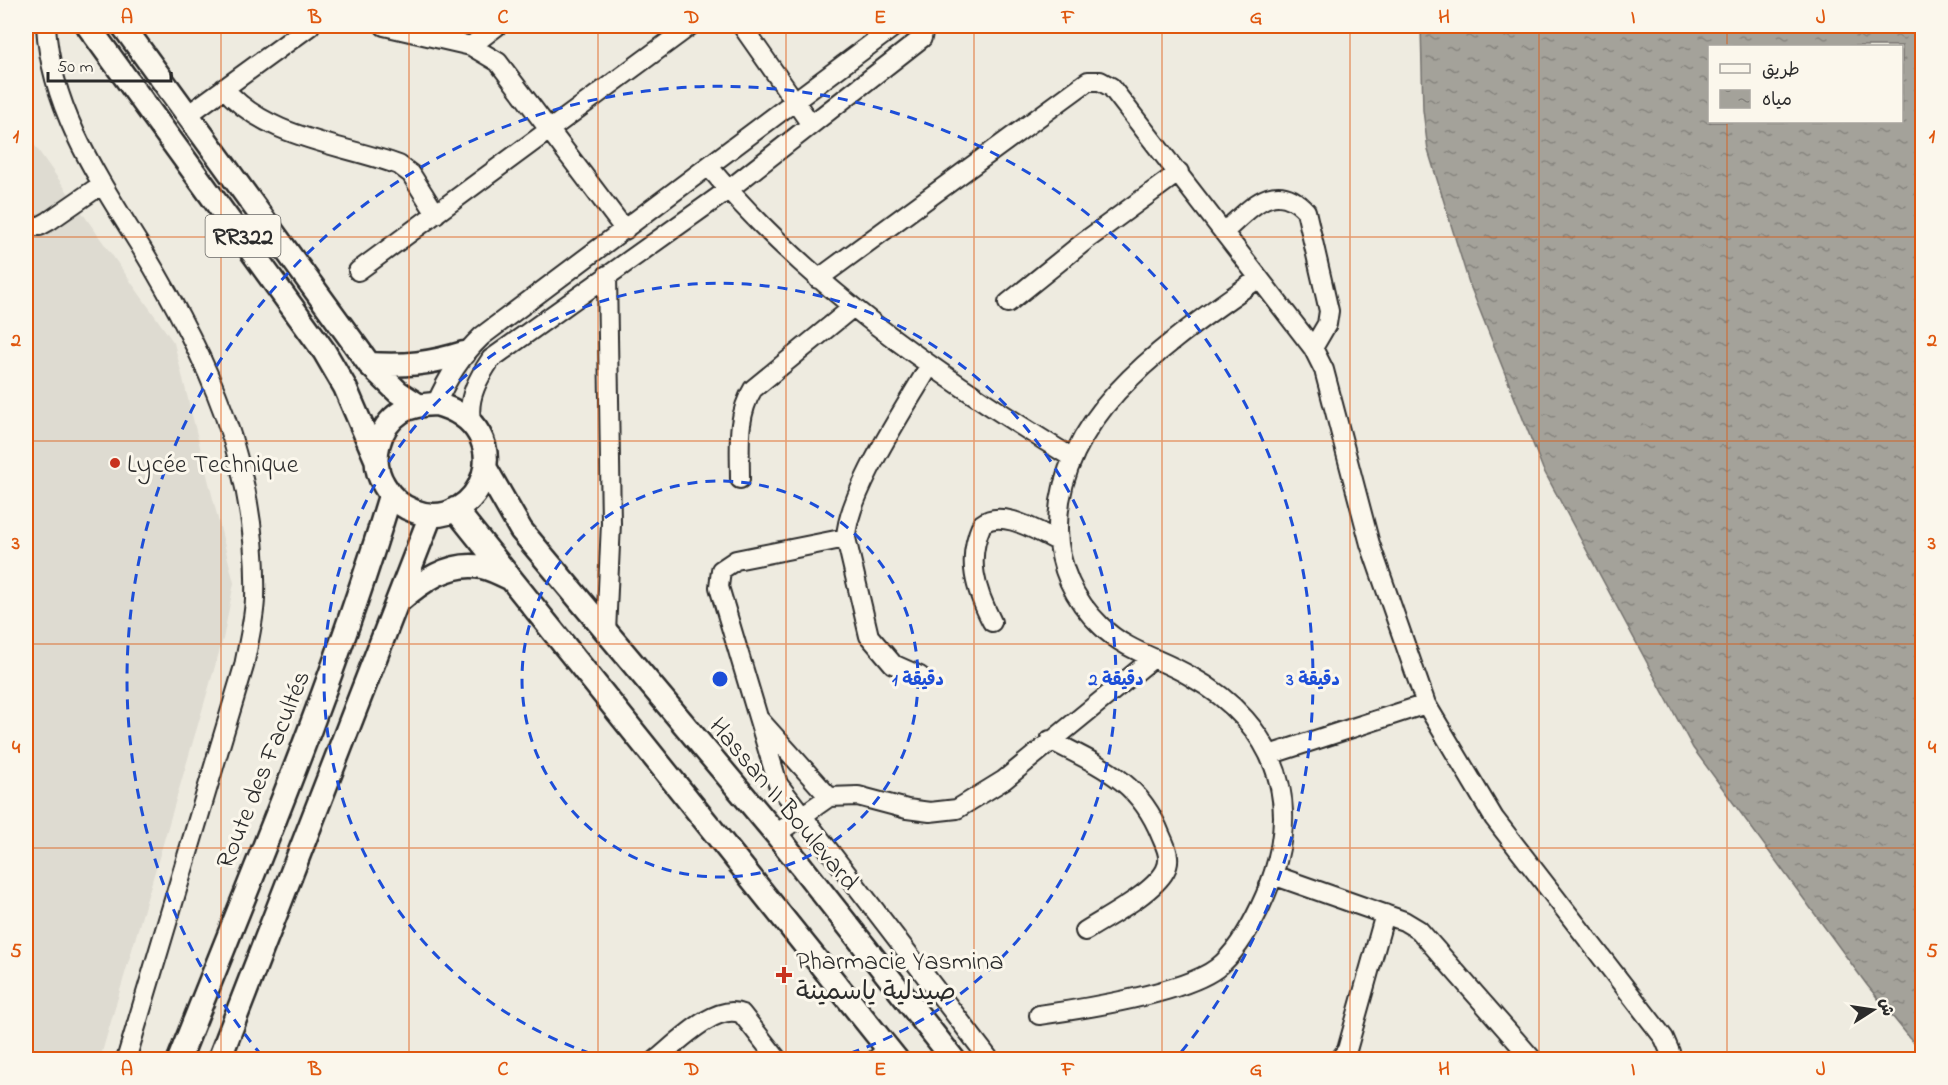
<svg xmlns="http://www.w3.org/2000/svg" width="1948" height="1085" font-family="'Indie Flower','Playpen Sans Arabic',sans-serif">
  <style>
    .built { fill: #dedbd1 }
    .water { fill: url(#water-ripples); stroke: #74726e; stroke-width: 1.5; fill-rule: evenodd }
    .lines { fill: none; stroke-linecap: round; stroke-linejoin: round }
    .minor-casing { stroke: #2b2b2b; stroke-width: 22 }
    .major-casing { stroke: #2b2b2b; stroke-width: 27 }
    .minor { stroke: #fbf7ec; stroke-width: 18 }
    .major { stroke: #fbf7ec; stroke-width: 22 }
    .grid { fill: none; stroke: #df570e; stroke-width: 1.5; stroke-opacity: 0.55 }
    .ring { fill: none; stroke: #1d4ed8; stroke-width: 3; stroke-dasharray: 10 8 }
    .poi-dot { fill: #c8321e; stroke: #fbf7ec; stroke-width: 2 }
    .labels { text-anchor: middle; stroke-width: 6; stroke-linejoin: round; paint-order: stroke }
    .shield { fill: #fbf7ec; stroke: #696865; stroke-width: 1.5 }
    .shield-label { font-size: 24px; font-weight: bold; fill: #2b2b2b }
    .poi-label { font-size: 26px; fill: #2b2b2b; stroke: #fbf7ec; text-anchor: start }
    .street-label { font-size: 26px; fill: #2b2b2b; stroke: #fbf7ec }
    .centre { fill: #1d4ed8; stroke: #fbf7ec; stroke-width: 3 }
    .ring-label { font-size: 18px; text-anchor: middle; font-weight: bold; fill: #1d4ed8; stroke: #fbf7ec; stroke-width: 6; stroke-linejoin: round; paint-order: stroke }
    .neatline { fill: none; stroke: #df570e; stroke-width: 2 }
    .grid-label { font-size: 20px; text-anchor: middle; font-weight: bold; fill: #df570e }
  </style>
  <defs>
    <pattern id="water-ripples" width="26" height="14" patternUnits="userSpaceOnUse" patternTransform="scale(1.5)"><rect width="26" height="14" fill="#a4a29a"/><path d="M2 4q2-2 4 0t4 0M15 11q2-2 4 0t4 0" fill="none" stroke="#86847e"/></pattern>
  </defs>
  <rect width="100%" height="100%" fill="#eeebe0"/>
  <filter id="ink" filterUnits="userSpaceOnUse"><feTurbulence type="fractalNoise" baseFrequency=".0167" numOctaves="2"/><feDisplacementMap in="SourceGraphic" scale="12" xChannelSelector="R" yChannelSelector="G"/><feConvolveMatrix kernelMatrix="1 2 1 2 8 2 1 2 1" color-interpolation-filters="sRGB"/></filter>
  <g filter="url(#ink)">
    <path class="built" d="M26,133L174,343L234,583L223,639L100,1059H26Z"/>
    <path class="water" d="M1421,26H1922V1053L1867,985L1693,748L1543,469L1469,283L1428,150L1423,110ZM1710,46H1902V122H1710Z"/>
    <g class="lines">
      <g class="minor-casing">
        <path id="minor" d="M46,26C51,108 96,175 139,244C206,354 259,466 255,599C254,621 248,644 244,666L126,1060
          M384,26L471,46L498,62L625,230
          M742,26L810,123
          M471,46L497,26
          M224,88C265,138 341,144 399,165L411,174L436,214
          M189,114L310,26
          M709,167C809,287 939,376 1071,457
          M26,226H40L49,221L101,185
          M1225,231C1251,208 1275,177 1306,211L1329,311L1327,324L1313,348
          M358,271L690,26
          M818,279L1088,81H1100L1111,87L1259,278
          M1008,303L1085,241L1179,172
          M436,404C448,377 461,356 482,336L895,26
          M471,420C467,397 479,377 491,359L728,190L922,38L924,26
          M740,479C740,448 736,416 753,389L852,308
          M846,538L736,560L721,570L719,587L778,784L990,1060
          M992,622C975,589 966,560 982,524C1002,508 1038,532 1058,541
          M606,632L611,523L607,275
          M920,676L893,664L869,636L846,538C847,494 906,407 930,365
          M760,720L829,797
          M1050,740C1100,766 1139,780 1161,836C1166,847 1172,859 1165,871C1153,893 1107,917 1085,931
          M1269,755L1426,704
          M776,834L829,797L858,796L907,809L930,812L957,809L1004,780L1152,659
          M1273,875L1404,921L1419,930L1533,1060
          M1039,1015C1082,1009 1184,993 1217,968C1236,953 1250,928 1260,907C1291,842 1295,776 1245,719C1230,702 1210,687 1190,676C1160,658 1127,652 1101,626C1074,600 1059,567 1058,530C1056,412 1175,338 1259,278L1313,348L1324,370L1370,544L1426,704L1494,818L1664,1038L1670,1052L1668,1060
          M656,1060C676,1044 716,1002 742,1014L778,1060
          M875,1060L889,1048
          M1339,1060L1347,1050L1385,914"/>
      </g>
      <g class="major-casing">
        <path id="major" d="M88,26L324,351L345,387L376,459
          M123,26L369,364L398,392L418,405
          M369,364C406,366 429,364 464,353
          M436,404C525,428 480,537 414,511C400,506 391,498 384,485C369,461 378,427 401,412C412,405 424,405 436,404Z
          M486,469L521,530L776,834L954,1060
          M455,509L897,1060
          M398,602C421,582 450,561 482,567C491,569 501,574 509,578
          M179,1060C253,873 332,688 390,496
          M219,1060L430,517"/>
      </g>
      <use href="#minor" class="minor"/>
      <use href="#major" class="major"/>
    </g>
  </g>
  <path class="grid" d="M221,26V1060M409,26V1060M598,26V1060M786,26V1060M974,26V1060M1162,26V1060M1350,26V1060M1539,26V1060M1727,26V46M1727,122V1060M26,237H1922M26,441H1922M26,644H1922M26,848H1922"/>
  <g class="ring">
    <circle cx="720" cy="679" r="198"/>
    <path d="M608 1059A396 396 0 1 1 832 1059"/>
    <path d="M262 1056A593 593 0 1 1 1178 1056"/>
  </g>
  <g class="poi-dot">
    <circle cx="115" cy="463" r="6"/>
    <path d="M781 966h6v6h6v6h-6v6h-6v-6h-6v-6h6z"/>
  </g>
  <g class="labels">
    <rect class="shield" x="205.5" y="215" width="75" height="42" rx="4.5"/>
    <g class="shield-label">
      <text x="243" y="244">RR322</text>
    </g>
    <g class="poi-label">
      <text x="127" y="472">Lycée Technique</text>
      <text x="796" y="969">Pharmacie Yasmina<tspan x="796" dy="30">صيدلية ياسمينة</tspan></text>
    </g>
    <g class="street-label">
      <text transform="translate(262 769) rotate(-68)" y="9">Route des Facultés</text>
      <text transform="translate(785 803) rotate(50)" y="9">Hassan II Boulevard</text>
    </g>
  </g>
  <circle cx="720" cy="679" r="9" class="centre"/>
  <g class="ring-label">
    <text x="918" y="685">1 دقيقة</text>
    <text x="1116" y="685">2 دقيقة</text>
    <text x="1313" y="685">3 دقيقة</text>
  </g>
  <rect width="1948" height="1085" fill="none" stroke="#fbf7ec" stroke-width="66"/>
  <rect x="1708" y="45" width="195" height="78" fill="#fbf7ec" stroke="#a8a59f" stroke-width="1.5"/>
  <rect x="1720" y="64" width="30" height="9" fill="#fbf7ec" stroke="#a8a59f" stroke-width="1.5"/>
  <text x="1762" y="75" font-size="18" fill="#2b2b2b">طريق</text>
  <rect x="1720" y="90" width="30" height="18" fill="url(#water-ripples)" stroke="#a8a59f" stroke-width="1.5"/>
  <text x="1762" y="105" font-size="18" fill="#2b2b2b">مياه</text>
  <g transform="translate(1873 1010) rotate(78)" stroke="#fbf7ec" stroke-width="4.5" paint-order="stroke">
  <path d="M0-4.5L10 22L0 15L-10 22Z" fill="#2b2b2b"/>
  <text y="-9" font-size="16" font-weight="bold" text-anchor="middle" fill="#2b2b2b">ش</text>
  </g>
  <path d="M48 72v9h123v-9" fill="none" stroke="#2b2b2b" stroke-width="3"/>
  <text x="57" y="72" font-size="18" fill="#2b2b2b" stroke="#fbf7ec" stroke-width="4.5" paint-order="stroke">50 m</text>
  <rect x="33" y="33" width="1882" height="1019" class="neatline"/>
  <g class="grid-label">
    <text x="127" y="23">A</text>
    <text x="315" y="23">B</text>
    <text x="503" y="23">C</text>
    <text x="692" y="23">D</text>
    <text x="880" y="23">E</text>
    <text x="1068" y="23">F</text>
    <text x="1256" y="23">G</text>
    <text x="1444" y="23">H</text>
    <text x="1633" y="23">I</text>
    <text x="1821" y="23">J</text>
    <text x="16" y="142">1</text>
    <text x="1932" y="142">1</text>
    <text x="16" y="346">2</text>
    <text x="1932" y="346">2</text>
    <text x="16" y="549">3</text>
    <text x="1932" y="549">3</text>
    <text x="16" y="753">4</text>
    <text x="1932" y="753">4</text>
    <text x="16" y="957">5</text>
    <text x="1932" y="957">5</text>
    <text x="127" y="1075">A</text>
    <text x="315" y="1075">B</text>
    <text x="503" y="1075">C</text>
    <text x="692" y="1075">D</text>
    <text x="880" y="1075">E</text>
    <text x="1068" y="1075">F</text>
    <text x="1256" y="1075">G</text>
    <text x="1444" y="1075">H</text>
    <text x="1633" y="1075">I</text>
    <text x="1821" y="1075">J</text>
  </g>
</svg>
